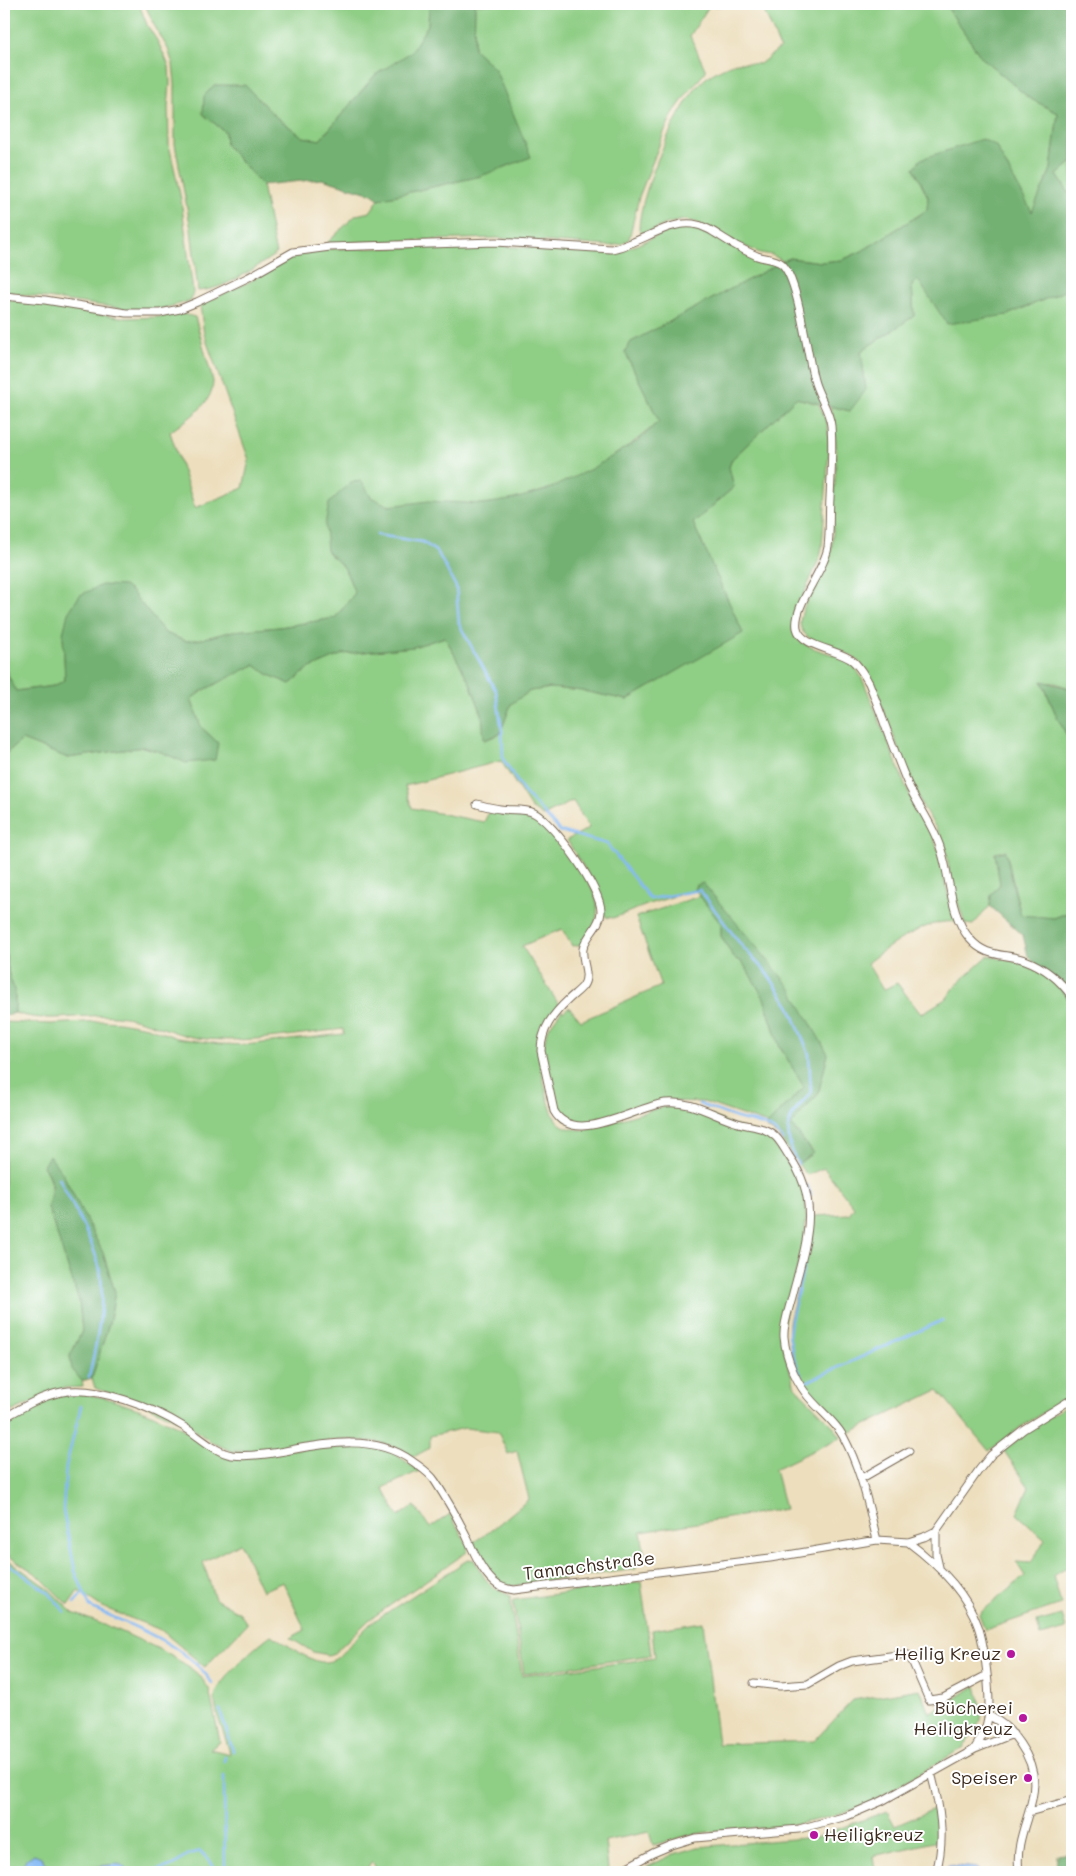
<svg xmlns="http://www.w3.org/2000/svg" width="1076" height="1876" font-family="Mali,sans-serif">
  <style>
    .green { fill: #8fce85; stroke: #657c52 }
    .forest { fill: #73b172; stroke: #576e48 }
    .water { fill: #86baf4; stroke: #607289 }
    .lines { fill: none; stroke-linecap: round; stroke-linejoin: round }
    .stream { stroke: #86baf4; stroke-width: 2.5 }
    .street-casing { stroke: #796956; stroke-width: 9 }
    .street { stroke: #fff; stroke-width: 7 }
    .poi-dot { fill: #b5179e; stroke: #fff; stroke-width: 2 }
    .labels { text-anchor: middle; stroke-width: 4; stroke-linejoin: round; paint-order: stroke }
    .street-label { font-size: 18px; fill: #3b2a1e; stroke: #fff }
    .poi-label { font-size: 18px; fill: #3b2a1e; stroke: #fff; text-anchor: end }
  </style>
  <rect width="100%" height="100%" fill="#fff"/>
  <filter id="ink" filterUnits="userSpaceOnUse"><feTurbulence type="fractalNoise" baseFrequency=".02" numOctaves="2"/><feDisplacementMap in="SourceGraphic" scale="10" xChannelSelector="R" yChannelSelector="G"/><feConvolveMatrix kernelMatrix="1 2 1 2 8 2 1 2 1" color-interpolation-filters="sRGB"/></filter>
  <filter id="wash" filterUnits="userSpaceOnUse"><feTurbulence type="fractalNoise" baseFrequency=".0096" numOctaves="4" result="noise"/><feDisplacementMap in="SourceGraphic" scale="20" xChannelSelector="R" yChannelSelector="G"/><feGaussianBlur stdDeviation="1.12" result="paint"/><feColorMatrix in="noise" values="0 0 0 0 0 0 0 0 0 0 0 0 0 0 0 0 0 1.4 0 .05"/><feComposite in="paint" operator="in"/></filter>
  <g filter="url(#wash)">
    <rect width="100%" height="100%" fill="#eddfbe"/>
    <path class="green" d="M4,4H139L147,25L158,42L169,66L170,83L168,107L169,145L181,199L193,292L191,301L160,309H126L4,292Z
      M145,4H429L428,25L411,53L375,75L320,140L303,137L276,117L203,114L225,132L226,145L262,185L276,254C253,269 226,289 198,291L191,229L175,144V84L173,64L168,49L153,23Z
      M475,4H945L981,57L1029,98L1058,113L1051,169L1032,213L995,146L914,168L928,197L927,210L862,251L842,260L821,262L789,258L783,261L772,255L760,253L735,242L695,222L684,220L669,223L643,234L639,229C639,195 679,99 706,78C713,73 729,64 737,63C744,62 753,64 760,64L780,48L762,6H709L690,36L706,71L687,94L674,112L665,130L639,197L629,239L622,244L609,246L497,238L327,243L356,215L370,212L379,199L481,176L495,69L474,49Z
      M1072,162V198L1057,175Z
      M684,227L703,231L758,260L776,265L631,342L625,352L659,421C615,462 544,500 483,504C469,504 455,502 441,503C420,504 389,513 371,497C367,493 364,486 362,481L327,552L344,567L355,593L335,618L280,627L233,631L202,639L186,641L165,633L131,591L63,634L65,680L54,686L16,691L4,667V299L44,304L125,318L159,317L179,313L195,317L213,381C213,405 187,419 170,432L195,508L243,488L249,460L204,334L200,305L251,281L294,256L328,249L496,246L611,252C637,249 658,232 684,227Z
      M918,280L1007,315L1072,288V689L1055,683L1042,682L1057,717L1072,745V911L1054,918L1021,916L1006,851L995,853L1000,884L991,895L990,906L973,925L965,924L951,882L946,849L939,833L922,805L911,780L872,681C867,672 862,663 853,657C839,647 808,645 801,628C795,611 824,577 829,559C834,543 833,525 833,509C835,475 840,439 830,406L850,411L861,351L914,316L912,284Z
      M796,398L819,404L828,426L829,449L822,547L820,557L803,596L794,620L793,631C803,652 831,650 849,662C857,668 861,677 865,685L904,782L915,808L933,836L938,851L945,883L956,922C927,918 889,946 867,963L883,990L897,983L921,1014L947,998L957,984L988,956C1032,965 1045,968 1072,1005V1394L1021,1427L989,1451L938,1390L847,1434C814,1397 787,1376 789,1322L815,1216L849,1214L854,1207L824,1168L807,1175L798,1164L813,1152L791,1125L818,1094L828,1054L697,885L695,890L652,903L613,918L606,917C602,911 603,901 600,894L567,840L589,828L573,801L543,816L531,808L501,761L405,786L412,808L484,822L489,812C499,813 526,811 534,816C551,826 588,877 595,895C597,901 598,909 597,914C596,926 587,936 582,945L572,946L562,929L522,946L559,1005C546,1020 538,1031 538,1051C541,1065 548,1113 558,1122C565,1129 573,1129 583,1130L666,1106L685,1107L696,1109L736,1126L762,1134L772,1142L794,1171L805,1194L806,1217L804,1240L780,1337L795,1387L833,1426L841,1437L775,1469L785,1509L641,1532L645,1557L636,1560V1569L511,1586C489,1583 482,1561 472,1543L489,1532L529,1499L517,1451L508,1454L498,1432L465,1428L430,1436V1448L415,1456L410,1455L399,1448L378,1442L341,1439L262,1451H231L212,1442L184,1423L150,1407L95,1388L92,1378L110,1320L115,1292L103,1253L63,1174L43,1166C53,1182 52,1189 48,1207L79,1301L82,1331L70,1356L72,1369L82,1381L83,1387L63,1388L4,1415V1022L51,1024L103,1021L119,1022L147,1027L177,1038L220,1044L245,1045L344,1034L343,1029C296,1034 246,1044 198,1038C171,1034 145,1018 117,1016C83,1013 48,1024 15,1013V992L9,975L6,956L4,922V755L22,740L68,758L143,747L161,752L218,743L201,727L191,699C210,685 232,675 254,665L269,675L290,684L308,669L343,654L413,647L445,637L470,683L482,714L485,740L500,734L511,704L530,691L551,688L583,691L627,700L742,633L693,523L734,487L729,467L732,459Z
      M700,896L721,924V936L734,958L743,963L764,998L779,1045L804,1087L768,1124L704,1102L665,1101L597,1122L583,1124L565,1120L555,1109L543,1051L547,1030L562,1010L563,1012L569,1007L581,1021L661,986L636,917Z
      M65,1394H82L106,1398L147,1412L181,1428L220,1454L341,1446L376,1447L394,1453L419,1471L383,1488L398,1516L415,1506L430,1528L450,1514L468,1546L467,1552L369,1620L334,1653L328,1655L313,1652L290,1638L305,1630L283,1582L262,1591L240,1543L203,1562L215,1599L240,1613L247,1624L205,1667L161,1630L102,1607L78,1591L68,1605L38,1575L4,1553V1421L37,1403Z
      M1072,1402V1565L1053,1576L1061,1604L985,1630L979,1614L1025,1576L1016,1562L1031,1563L1045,1539L1017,1514L1029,1487L1004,1451L1027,1431Z
      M4,1557L50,1590L73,1613L120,1631L161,1650L188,1666L200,1676L209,1689L220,1742L210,1749L230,1754C227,1738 214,1715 215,1698C215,1682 258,1644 271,1635C285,1642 311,1664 326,1662C329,1662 334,1660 337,1658L371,1623L469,1559L474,1560L484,1577L492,1587L510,1596L522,1676L655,1658L652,1630L703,1622L718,1744L814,1741L853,1700L920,1689L929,1713L976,1686L982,1709L981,1720L964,1747L869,1804L821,1819L798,1824L766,1828L729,1829L694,1834L653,1845L649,1832L605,1841L608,1869L604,1872H379L372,1862L365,1872H129C119,1860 104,1866 89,1868L86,1872H51L41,1857L20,1869V1872H4Z
      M641,1582L651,1655L524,1674L513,1600Z
      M1062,1615L1066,1629L1040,1636L1037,1622Z
      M936,1808L938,1841L873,1856L875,1872H637L674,1854L697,1847L816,1837L887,1811L895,1826Z"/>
    <path class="forest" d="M429,4H475L474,49L495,69L531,157L481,176L379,199L372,194L322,179L262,185L226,145L225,132L203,114L204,96L214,85H245L276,117L303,137L320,140L375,75L411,52L428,25Z
      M945,4H1072V162L1057,175L1072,198V288L1007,315L947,324L918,280L912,285L914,316L861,351L866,390L850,411L796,398L732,459L729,467L734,487L693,523L743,633L627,700L583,691L551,688L530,691L511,704L500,734L484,740L482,714L470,683L445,637L413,647L343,654L308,669L290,684L269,675L254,665L202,691L191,699L201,727L218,743L215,760L186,763L161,752L143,747L68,758L22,740L4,755V667L16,691L54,686L65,680L63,634L68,613L80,595L102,585L124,586L131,591L165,633L186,641L202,639L233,631L280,627L335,618L355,593L344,567L327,552L325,525L329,503L351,482L362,481L371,497L389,506L429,501L482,504L510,500L547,490L591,469L639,440L659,421L625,352L631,342L789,258L821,262L842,260L862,251L927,210L928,197L914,168L921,159L982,139L995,145L1032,212L1051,169L1058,113L1029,98L981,57Z
      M1042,681L1072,689V745L1057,717Z
      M1006,851L1014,889L1021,915L1054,918L1072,911V1005L1061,990L1028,956L1023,935L990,906L991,895L1000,884L995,853Z
      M703,883L790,987L828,1054L818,1094L791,1125L813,1153L798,1164L778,1136L765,1127L804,1087L779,1045L764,998L743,963L734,958L721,936V924L695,890L697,885Z
      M4,922L6,956L9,975L15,992V1013L4,1016Z
      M49,1155L63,1174L103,1253L115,1292L110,1320L92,1378L82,1381L72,1369L70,1356L82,1331L79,1301L48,1207C53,1189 54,1182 43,1166Z
      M1072,1853V1872H1056L1057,1855Z"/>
    <path class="water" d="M34,1854L41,1857L51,1872H20L26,1860Z
      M116,1864L122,1865L129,1872H86L89,1868Z
      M948,1865L978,1868V1872H948Z"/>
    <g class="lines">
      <path class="stream" d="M377,535L423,542L438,553L456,587L459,624L496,691L502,730L503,759L523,791L560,831L607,844L650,899L700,890L741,945L767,973L790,1007L809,1054L811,1093C805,1100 795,1109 791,1118C785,1133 791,1151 798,1164
        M699,1104C711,1108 724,1114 737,1118C754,1123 771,1123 783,1140
        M59,1178C71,1203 99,1251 101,1277C104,1310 96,1345 89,1377
        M807,1185L811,1195
        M810,1241L791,1320L789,1335L793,1355L804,1383L943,1320
        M81,1406L66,1466L63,1510L75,1571L90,1607C130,1625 188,1645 212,1683
        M4,1561L49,1593L65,1612
        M74,1603L84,1592
        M220,1710L233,1751
        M224,1761L225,1757
        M224,1776L225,1872
        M152,1872L174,1865L189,1854L200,1851L210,1861L217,1872"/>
    </g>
  </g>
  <g filter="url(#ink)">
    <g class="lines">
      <g class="street-casing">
        <path id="street" d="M4,296L45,300L126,313H160L180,309L197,302L249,277L293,252L330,247L496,242L611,249C638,245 666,221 693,224C708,226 720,237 733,244C741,249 749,252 757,256C765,259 775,258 782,264C799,280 807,356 814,380C818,396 830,411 831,426C833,450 831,474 830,498C829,514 830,531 828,547C824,572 793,605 797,628C801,647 838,649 853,661C860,667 864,675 869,683C882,715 893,749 907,782C917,805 934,826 941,850C951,879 949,914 970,939C986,958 1004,953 1025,960C1044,967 1061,981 1072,997
          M477,804C485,806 492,808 500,809C510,811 524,808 534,813C554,823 602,890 601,912C600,927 586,935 583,949C581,961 591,975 583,986C579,991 573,995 569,999C553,1014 541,1029 541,1051L554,1111C574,1147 635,1107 665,1103C691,1100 714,1116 738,1123C751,1127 765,1126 776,1137C781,1142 785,1150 789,1156C823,1203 805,1246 792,1297C789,1309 783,1324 784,1337C786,1360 797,1385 813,1402C823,1413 836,1423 843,1436C861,1469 868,1504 877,1540
          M4,1418C23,1407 41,1396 62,1392C97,1385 154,1408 184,1427C199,1436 214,1452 232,1455C250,1457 268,1454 285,1451C327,1443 376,1434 412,1461C420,1467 430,1473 435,1481C446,1498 456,1515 465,1533C473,1550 480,1569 494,1582C499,1587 507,1589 514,1590L770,1558L877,1540L908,1542L924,1537L936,1531
          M862,1478L909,1451
          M908,1542C936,1563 966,1592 978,1626C984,1643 986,1664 988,1683C990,1709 991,1725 975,1748
          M939,1567L936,1554V1531L979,1470L991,1455L1024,1429L1072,1399
          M754,1683L780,1686L808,1684L839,1666L852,1661L905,1654L910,1656L929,1700L943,1698L987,1675
          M989,1716C1004,1723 1011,1731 1020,1744C1055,1794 1012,1822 1019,1872
          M931,1773C940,1806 946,1839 936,1872
          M1029,1812L1072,1800
          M618,1872L653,1853L672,1845L695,1838L799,1829L847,1816L882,1801L975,1749L1013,1734"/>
      </g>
      <use href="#street" class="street"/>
    </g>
  </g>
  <g class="poi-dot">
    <circle cx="1011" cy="1654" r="5"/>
    <circle cx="1023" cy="1718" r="5"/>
    <circle cx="1028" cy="1778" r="5"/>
    <circle cx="814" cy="1835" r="5"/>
  </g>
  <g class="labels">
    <g class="street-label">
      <text transform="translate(589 1566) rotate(-7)" y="6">Tannachstraße</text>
    </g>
    <g class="poi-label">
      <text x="1001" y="1660">Heilig Kreuz</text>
      <text x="1013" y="1714">Bücherei<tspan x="1013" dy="21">Heiligkreuz</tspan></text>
      <text x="1018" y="1784">Speiser</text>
      <text x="824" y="1841" text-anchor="start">Heiligkreuz</text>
    </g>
  </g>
  <rect width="1076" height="1876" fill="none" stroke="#fff" stroke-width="20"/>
</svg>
